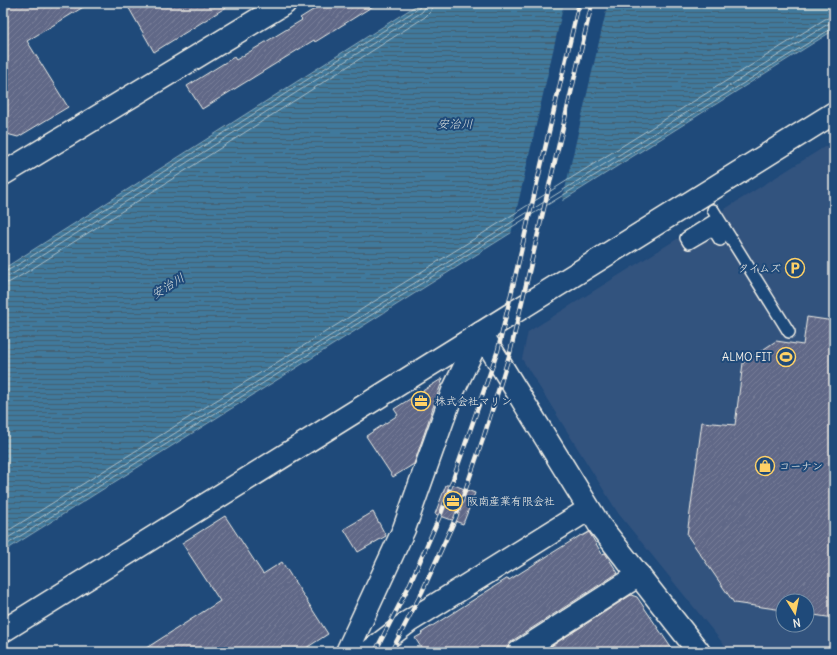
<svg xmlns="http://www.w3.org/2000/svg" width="837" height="655" font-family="Delius,'Klee One',sans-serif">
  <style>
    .built { fill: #33537e; fill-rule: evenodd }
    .water { fill: url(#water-rules); stroke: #89a9ba }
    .pier { fill: #1f4a7a }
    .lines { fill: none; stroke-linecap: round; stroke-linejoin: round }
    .shore { stroke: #acc1ca; stroke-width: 1 }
    .building { fill: url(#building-hatch); stroke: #f4f1e8 }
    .lane-casing { stroke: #f4f1e8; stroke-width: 14 }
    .street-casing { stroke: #f4f1e8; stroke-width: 25 }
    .secondary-casing { stroke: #f4f1e8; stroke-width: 25 }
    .lane { stroke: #1f4a7a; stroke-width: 11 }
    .street { stroke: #1f4a7a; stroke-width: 22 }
    .secondary { stroke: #1f4a7a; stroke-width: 22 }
    .rail-casing { stroke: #f4f1e8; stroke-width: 4.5 }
    .rail { stroke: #1f4a7a; stroke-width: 3; stroke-dasharray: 9; stroke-linecap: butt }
    .labels { text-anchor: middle; stroke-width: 4; stroke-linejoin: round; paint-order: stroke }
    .poi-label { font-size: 11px; fill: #f4f1e8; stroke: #1f4a7a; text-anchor: start }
    .water-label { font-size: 12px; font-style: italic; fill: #d9dfdd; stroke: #1f4a7a }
  </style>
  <defs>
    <pattern id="water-rules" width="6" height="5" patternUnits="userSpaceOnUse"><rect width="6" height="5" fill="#41799c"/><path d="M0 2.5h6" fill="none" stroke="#456071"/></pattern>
    <pattern id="building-hatch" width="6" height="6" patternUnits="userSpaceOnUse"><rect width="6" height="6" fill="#616887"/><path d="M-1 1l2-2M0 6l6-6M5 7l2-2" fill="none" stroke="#787e98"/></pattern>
  </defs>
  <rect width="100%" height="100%" fill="#1f4a7a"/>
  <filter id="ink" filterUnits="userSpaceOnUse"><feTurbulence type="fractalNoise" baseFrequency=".025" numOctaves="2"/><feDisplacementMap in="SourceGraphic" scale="8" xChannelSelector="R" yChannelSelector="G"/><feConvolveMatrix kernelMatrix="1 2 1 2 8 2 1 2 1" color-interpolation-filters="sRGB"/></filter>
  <g filter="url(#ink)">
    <path class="built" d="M834,141V652H730L618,513L522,359L528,332ZM783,601H807V625H783Z"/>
    <path class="water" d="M420,3H834V30L3,552V269Z"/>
    <path class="pier" d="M564,3H608L562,202L511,234Z"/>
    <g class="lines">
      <path class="shore" d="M3,273L21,263L419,8L421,3
        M3,278L9,276L24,267L422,12L425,8L426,3
        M3,284L10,282L27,272L425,17L431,11L432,3
        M3,534L825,19L834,16
        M3,541L828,24L834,22
        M3,547L449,266L834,27"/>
    </g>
    <path class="building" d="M3,3H90L27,41L68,107L18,137L3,133Z
      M126,3H233L154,52Z
      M324,3H378L315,42L314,40L202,109L187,86L234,57L236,60L302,20L300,18Z
      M807,317L834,321V618L807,614V601H783V610L734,603L687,535L702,422L735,425L743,363L776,341L803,345Z
      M443,378L414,464L393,477L366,436L398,415L394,409Z
      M446,485H454L475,493L463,524L435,514Z
      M373,512L386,536L358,552L344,529Z
      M225,516L263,574L282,562L328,634L300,652H140L220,601L182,543Z
      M589,532L602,554L605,553L618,573L512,641L508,646L507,652H424L415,638L422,634L421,633L508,578L509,580L581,535L582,536Z
      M631,595L637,597L674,652H542Z"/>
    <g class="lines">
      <g class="lane-casing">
        <path id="lane" d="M713,210L789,332
          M718,218L686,238L689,243L713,229L720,240"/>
      </g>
      <g class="street-casing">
        <path id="street" d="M3,174L285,3
          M347,652L404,529L453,391L481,333
          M369,652L408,622L589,509
          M519,652L639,575"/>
      </g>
      <g class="secondary-casing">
        <path id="secondary" d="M481,333L600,526L699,652
          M3,631L834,113"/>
      </g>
      <use href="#lane" class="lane"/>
      <use href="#street" class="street"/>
      <use href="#secondary" class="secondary"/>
      <g class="rail-casing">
        <path id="rail" d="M375,652L409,586L442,511L498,350L579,3
          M391,652L422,592L456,517L484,436L510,353L592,3"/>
      </g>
      <use href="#rail" class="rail"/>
    </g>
  </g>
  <defs>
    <g id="parking-ring" transform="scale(1)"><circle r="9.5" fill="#1f4a7a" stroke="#ffd166" stroke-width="1.5"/><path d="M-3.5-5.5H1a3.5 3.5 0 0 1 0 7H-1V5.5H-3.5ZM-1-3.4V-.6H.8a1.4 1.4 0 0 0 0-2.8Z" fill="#ffd166"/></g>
    <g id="stadium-ring" transform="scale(1)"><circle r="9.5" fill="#1f4a7a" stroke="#ffd166" stroke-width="1.5"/><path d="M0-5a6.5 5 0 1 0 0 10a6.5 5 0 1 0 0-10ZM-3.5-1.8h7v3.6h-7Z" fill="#ffd166"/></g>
    <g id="office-ring" transform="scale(1)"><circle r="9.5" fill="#1f4a7a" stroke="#ffd166" stroke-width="1.5"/><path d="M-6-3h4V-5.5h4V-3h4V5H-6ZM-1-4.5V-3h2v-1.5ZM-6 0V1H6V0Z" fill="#ffd166"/></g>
    <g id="shop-ring" transform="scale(1)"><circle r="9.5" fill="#1f4a7a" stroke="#ffd166" stroke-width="1.5"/><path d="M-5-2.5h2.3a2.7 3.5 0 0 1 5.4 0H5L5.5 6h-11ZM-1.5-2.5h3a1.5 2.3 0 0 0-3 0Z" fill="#ffd166"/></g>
  </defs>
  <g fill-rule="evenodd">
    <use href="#parking-ring" x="795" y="268"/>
    <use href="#stadium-ring" x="786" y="357"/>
    <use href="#office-ring" x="421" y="401"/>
    <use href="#shop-ring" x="765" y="466"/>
    <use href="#office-ring" x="453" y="501"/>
  </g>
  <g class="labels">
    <g class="poi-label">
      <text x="781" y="272" text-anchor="end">タイムズ</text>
      <text x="772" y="361" text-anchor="end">ALMO FIT</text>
      <text x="435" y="405">株式会社マリン</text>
      <text x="779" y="470">コーナン</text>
      <text x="467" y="505">阪南産業有限会社</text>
    </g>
    <g class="water-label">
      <text x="455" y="128">安治川</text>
      <text transform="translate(168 286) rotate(-32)" y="4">安治川</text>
    </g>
  </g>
  <rect width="837" height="655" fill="none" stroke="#1f4a7a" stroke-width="16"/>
  <rect x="8" y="8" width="821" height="639" fill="none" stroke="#f4f1e8" stroke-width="1.5" filter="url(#ink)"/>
  <g transform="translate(795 613) rotate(170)"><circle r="19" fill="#1f4a7a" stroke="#748da6"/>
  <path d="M0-3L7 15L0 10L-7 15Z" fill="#ffd166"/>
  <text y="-6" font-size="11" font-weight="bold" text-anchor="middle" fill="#f4f1e8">N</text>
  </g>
</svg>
